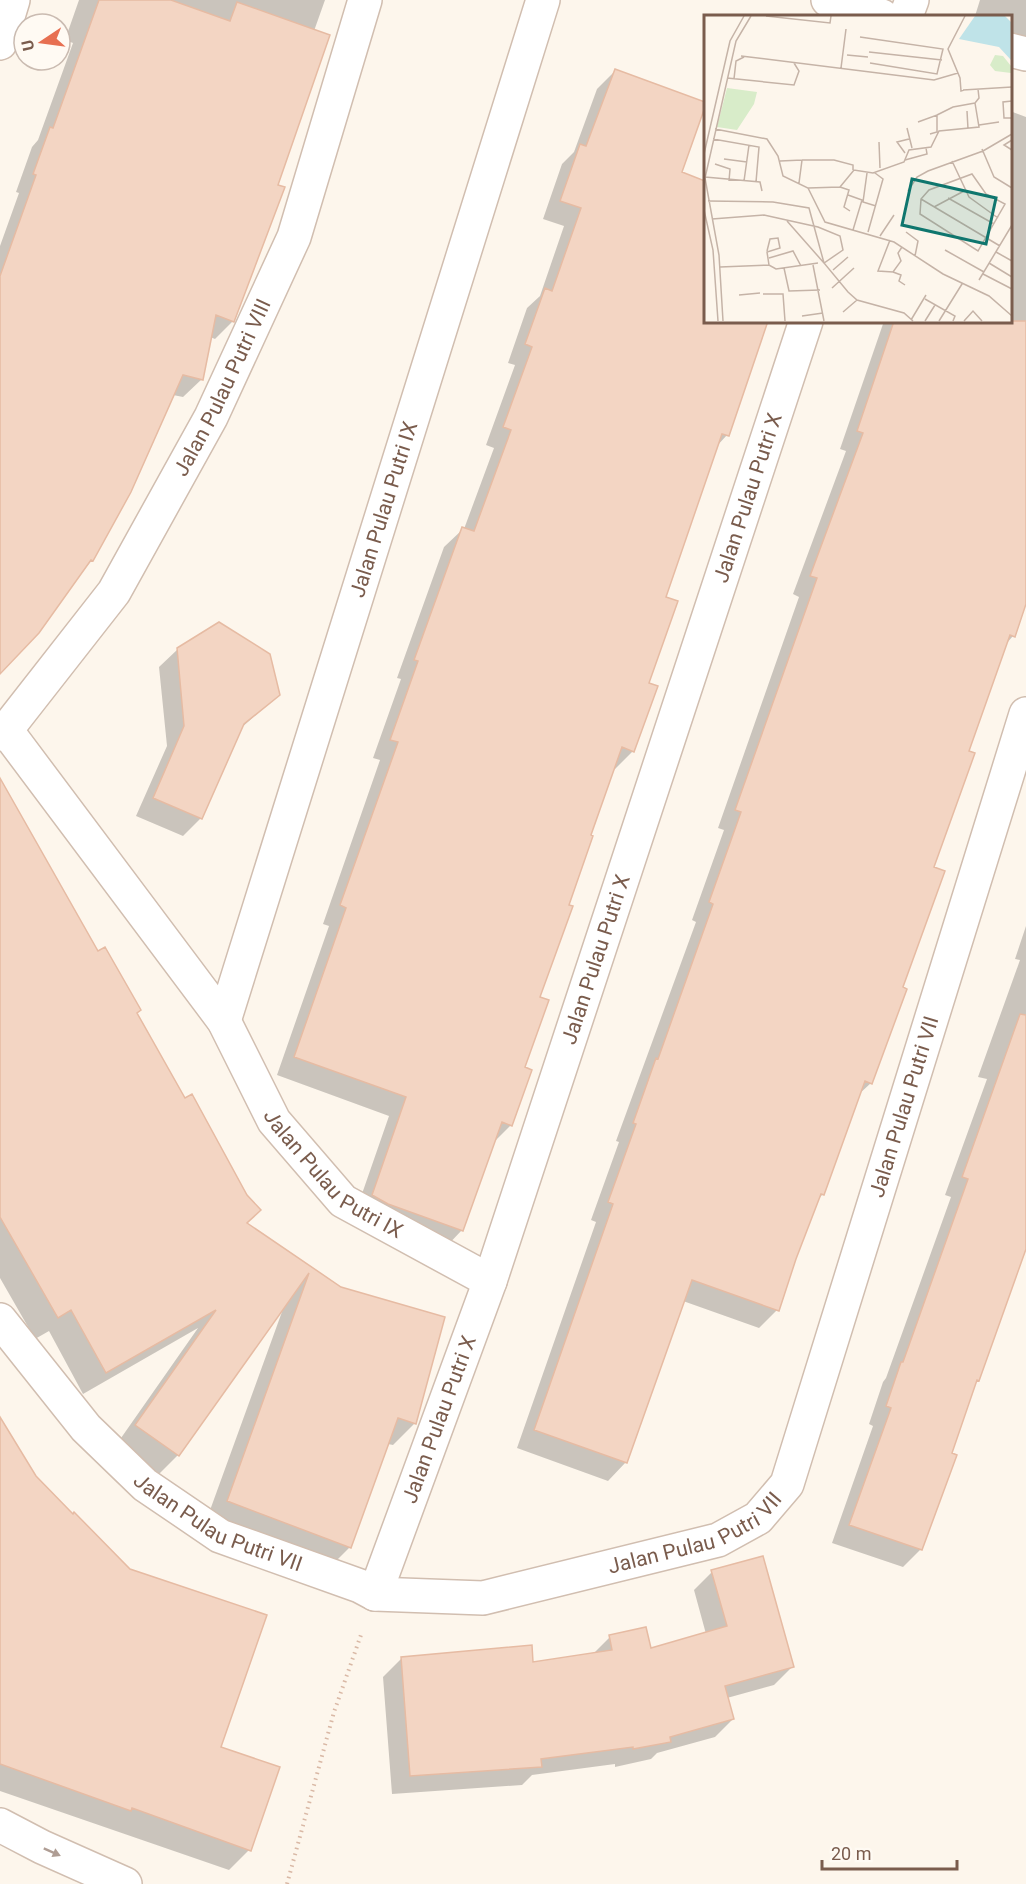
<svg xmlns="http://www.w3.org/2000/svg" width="1026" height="1884" font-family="Roboto,sans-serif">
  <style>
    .shadow { fill: #0003 }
    .building { fill: #f3d5c3; stroke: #e6bba3; stroke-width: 1.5 }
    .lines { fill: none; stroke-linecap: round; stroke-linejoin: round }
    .street-casing { stroke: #d1beb0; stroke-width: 36 }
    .path { stroke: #d9b8a5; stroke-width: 4; stroke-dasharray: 1.5 4.5; stroke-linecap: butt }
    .street { stroke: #fff; stroke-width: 33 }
    .oneway { fill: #af9d94 }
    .labels { text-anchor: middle; stroke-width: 4.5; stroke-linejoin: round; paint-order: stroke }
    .street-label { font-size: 21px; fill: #7a5c4d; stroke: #fffaf3 }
    .inset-road { fill: none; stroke: #c5b3a7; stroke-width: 1.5 }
    .view { fill: #0f766e; fill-opacity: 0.15; stroke: #0f766e; stroke-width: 3 }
    .inset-edge { fill: none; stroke: #7a5c4d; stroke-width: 3 }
  </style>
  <rect width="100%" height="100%" fill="#fdf6ec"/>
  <path class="shadow" d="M79,0H325L314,31L276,186L233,321L215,339L210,337L202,379L183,397L173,395L92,560L0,672V246L19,193L16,192L32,147L38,140L73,43L65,40Z
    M980,0H1026V52L1010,47V16H975Z
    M615,71L680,173L705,182V321H767L727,435L716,447L664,597L633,751L615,769L613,768L568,905L538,998L511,1125L492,1144L462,1230L444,1249L355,1214L389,1116L277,1075L329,926L323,924L380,760L373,758L401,679L397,678L444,547L463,529H464L494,448L486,445L515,365L508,363L527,308L540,296L564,226L543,219L562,164L574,152L597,89Z
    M1010,111L1026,117V599L1013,636L1006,644L967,752L932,868L902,988L871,1083L858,1095L823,1194L818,1199L777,1310L759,1328L683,1301L626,1462L608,1481L517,1448L596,1222L591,1220L619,1142L616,1141L696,922L692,920L724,830L718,828L799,597L793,594L846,451L840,449L884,321H1010Z
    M178,649L278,695L240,729L201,818L183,836L136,816L167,746L159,667Z
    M0,830L97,953L136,1014L246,1223L340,1288L415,1423L393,1445L388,1444L350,1547L328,1569L205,1524L283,1309L178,1455L156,1477L114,1448L198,1328L83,1394L49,1331L35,1339L0,1278Z
    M1026,926V1244L950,1454L921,1549L903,1567L832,1543L873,1426L869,1424L883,1382L886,1378L951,1197L945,1195L987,1079L978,1077L1020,960L1015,959Z
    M0,1421L35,1477L219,1747L249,1850L229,1870L0,1791Z
    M712,1572L792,1667L774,1685L727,1698L733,1719L715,1737L657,1753L651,1759L615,1767V1764L532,1775L522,1785L392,1794L383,1677L401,1659L532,1664L592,1655L610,1637L650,1650L706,1634L694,1590Z"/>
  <path class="building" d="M99,0H171L230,21L237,2L330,35L278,185L285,187L234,322L216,315L203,380L183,375L131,492L93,561L91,560L39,633L0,674V276L36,175L33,174L50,127L53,128Z
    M615,69L705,102V107L682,172L705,181V321H768L729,436L722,434L666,597L678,601L649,683L658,686L634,752L622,747L591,835L593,836L569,905L573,906L540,997L549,1000L525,1067L532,1070L512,1126L502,1122L463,1231L388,1204L372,1195L406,1097L294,1057L346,908L340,905L398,742L390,740L418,661L414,660L462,527L474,531L511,430L503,427L532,347L525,344L545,288L552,291L581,208L560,201L580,144L586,146Z
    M894,321H1026V604L1015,637L1010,635L969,751L975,753L934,867L945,871L903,987L907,989L872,1084L865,1081L824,1195L821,1194L796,1259L779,1311L692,1280L627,1463L534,1430L613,1204L608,1202L636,1124L633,1123L656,1058L658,1059L713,904L709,902L741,812L735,810L817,578L810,576L863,433L857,431Z
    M219,622L270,654L280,695L244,724L202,819L153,798L184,726L177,648Z
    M0,778L98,951L105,947L141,1010L137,1013L185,1098L192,1094L247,1195L261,1210L247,1223L341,1287L445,1317L416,1424L398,1418L351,1548L227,1501L309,1273L179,1456L135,1425L216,1310L106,1373L71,1310L58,1318L0,1217Z
    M1020,1014L1026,1015V1249L979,1381L977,1380L952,1453L957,1455L922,1550L849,1525L891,1408L886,1406L901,1362H903L968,1179L962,1177Z
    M0,1417L36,1476L73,1514L74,1512L130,1569L267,1615L221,1747L280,1767L251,1851L132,1808L131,1811L0,1764Z
    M763,1556L794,1667L725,1686L734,1719L670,1737L671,1742L633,1749V1747L541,1759L542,1767L410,1776L401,1657L532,1645L533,1662L612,1650L609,1635L646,1627L651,1648L727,1626L711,1570Z"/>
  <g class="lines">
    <g class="street-casing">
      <g id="street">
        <path d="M828,0L882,16"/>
        <path d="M906,16L912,0"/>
        <path d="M0,43L13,0"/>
        <path d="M1010,50L1026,54"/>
        <path id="s1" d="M6,730L224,1021L274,1121L343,1201L490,1281"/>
        <path id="s2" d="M0,734L6,730L114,592L211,417L294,237L365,0"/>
        <path id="s3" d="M224,1021L543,0"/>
        <path id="s4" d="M0,1320L86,1428L145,1485L220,1536L360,1586L375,1594L483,1598L718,1540L758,1518L787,1484L1026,714"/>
        <path id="s5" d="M375,1594L490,1281L806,321"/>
        <path d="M0,1825L42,1847L125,1884"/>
      </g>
    </g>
    <path class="path" d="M287,1884L334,1712L362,1632"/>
    <use href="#street" class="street"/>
  </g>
  <defs><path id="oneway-solid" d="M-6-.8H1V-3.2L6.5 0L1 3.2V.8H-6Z" transform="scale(1.5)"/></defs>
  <use class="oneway" href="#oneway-solid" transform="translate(52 1852) rotate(24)"/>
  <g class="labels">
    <g class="street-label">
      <text dy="7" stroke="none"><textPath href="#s2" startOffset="414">Jalan Pulau Putri VIII</textPath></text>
      <text dy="7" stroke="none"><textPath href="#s5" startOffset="1158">Jalan Pulau Putri X</textPath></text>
      <text dy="7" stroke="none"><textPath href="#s3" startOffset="536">Jalan Pulau Putri IX</textPath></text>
      <text dy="7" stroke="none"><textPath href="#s5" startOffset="672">Jalan Pulau Putri X</textPath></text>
      <text dy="7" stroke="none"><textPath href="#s4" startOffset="1312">Jalan Pulau Putri VII</textPath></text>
      <text dy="7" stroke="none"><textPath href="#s1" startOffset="556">Jalan Pulau Putri IX</textPath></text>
      <text dy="7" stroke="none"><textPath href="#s5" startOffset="186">Jalan Pulau Putri X</textPath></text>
      <text dy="7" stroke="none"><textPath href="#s4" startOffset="303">Jalan Pulau Putri VII</textPath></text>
      <text dy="7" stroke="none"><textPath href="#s4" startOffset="808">Jalan Pulau Putri VII</textPath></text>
    </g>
  </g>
  <g transform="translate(704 15)">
    <rect width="308" height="308" fill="#fdf6ec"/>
    <path d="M291,40L299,41L307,51V58L291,56L286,50ZM23,73L53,77L50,89L33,115L13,112Z" fill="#d8ecc9"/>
    <path d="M271,1H301L307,7V45L295,32L255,24Z" fill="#bfe3e8"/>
    <path class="inset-road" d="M62,1L126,8L127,1M156,22L239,34L233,59L166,48M165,37L238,45M143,40L164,42M37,41L230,65L254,58M137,53L142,14M23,63L90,70L95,56L90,48M30,64L32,46L40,42M259,75L308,72M260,75L257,76L256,63L244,34L261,1M308,86L299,87L300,103H308M263,96L264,114M233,100L249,92L271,88M214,107L233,100V117L226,119M275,110L295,107M203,113L208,133M11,114L63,124L74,141L79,161L104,173L121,207L190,227L239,259L285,281L308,301M9,124L55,132L52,167M308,125L300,130L308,135M175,127L176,153M278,134L290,162L308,173M201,138L193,127L205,124M0,139L26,26L40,1M20,144L43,147M98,145H130L149,150V155M201,145L223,139L222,133M76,146L98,145L95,168M248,146L265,182L294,203M11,149L26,154L25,166M163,158L159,187L172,191M268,159L282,179L301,189L274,236L216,199L217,184L225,175ZM1,162L56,167L58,176M40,166L45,130M136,172L145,175L140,192L146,196M104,173L136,172L150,155L169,158L200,147L205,135L227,132L235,116L275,112L271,88L275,83L274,74M204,176L213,162L224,156L279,136L308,119M144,180L158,185L149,215M244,183L290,209M217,184L296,231M4,186L69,187L105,193L120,248L144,277L153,285L200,298L209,306M230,192L260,176M0,195L9,235L14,306M8,204L60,200L114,212L136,221L139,235L120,248L83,206M164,217L179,164L171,158M202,217L214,226L211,241M176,221L190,200M186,225L174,256L189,257L197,246L194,238L198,232M241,235L280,257M63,236L66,224L74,223L76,233L63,237L65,250M292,237L308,246M65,243L89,236L97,251M285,248L308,262M109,250L120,306M16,252L65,250L72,254L114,248M80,253L85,276L116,275M129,255L144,242M189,257L197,260L195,266L201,270M279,259L308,274M275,265L308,210M128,273L150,253M59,279H79L81,306M35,280L56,278M221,284L251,301L249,306M139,297L153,285M98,301L119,298M207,305L222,280M19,306L15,240L1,163L32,26L47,1M221,306L231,290M235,306L258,269M260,306L269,296L278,306"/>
    <path class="view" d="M208,164L292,183L282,229L198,210Z"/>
    <rect width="308" height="308" class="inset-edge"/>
  </g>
  <g transform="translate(42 42) rotate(257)"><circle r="28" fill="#fffaf3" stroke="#cabbb1" stroke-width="1.5"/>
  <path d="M0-4.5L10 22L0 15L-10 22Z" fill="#e76f51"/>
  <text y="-9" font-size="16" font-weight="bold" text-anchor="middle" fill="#7a5c4d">U</text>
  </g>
  <path d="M822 1860v9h135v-9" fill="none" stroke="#7a5c4d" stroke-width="3"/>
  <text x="831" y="1860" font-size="18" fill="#7a5c4d" stroke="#fffaf3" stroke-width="4.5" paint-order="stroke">20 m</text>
</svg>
